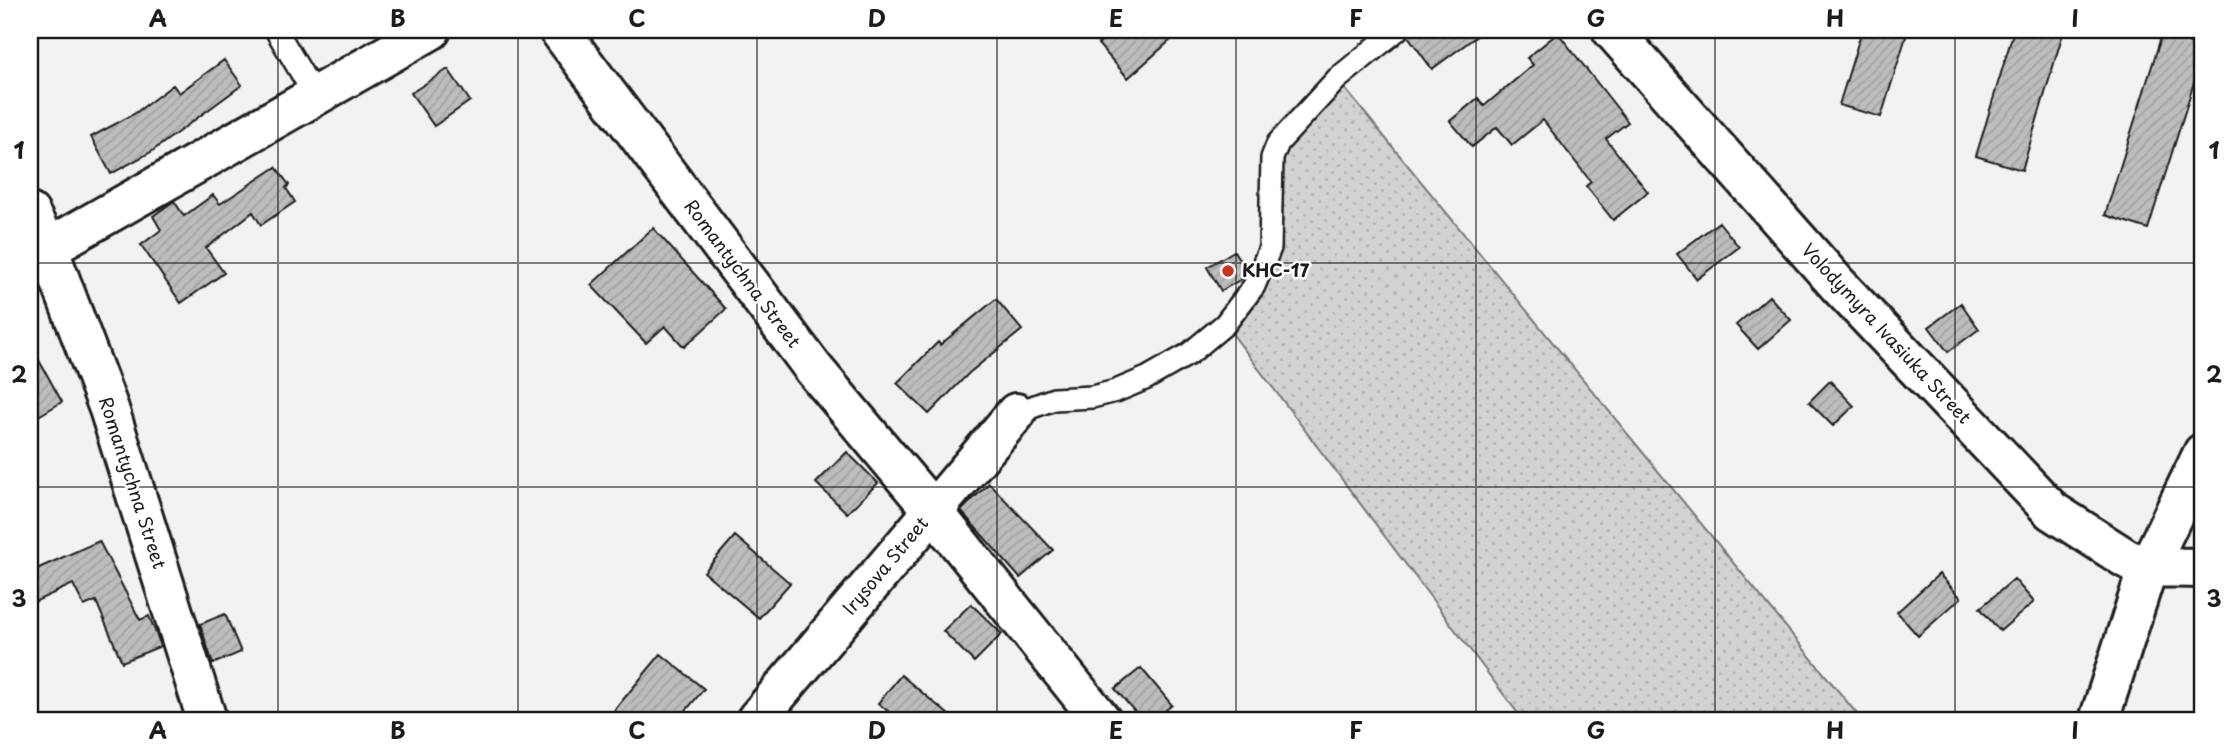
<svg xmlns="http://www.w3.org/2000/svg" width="2233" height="750" font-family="'Playpen Sans',sans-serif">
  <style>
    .park { fill: url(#park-dots); stroke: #777; stroke-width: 2 }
    .building { fill: url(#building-hatch); stroke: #1c1c1c; stroke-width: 2 }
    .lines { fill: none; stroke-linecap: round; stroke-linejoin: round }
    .lane-casing { stroke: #1c1c1c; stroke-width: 26 }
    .street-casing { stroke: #1c1c1c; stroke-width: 44 }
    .lane { stroke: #fff; stroke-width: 21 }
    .street { stroke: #fff; stroke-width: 38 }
    .grid { fill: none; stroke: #1c1c1c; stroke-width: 2; stroke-opacity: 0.55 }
    .poi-dot { fill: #c8321e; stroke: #fff; stroke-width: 2.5 }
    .labels { text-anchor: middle; stroke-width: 5; stroke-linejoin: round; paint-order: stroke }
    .poi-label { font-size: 18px; font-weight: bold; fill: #1c1c1c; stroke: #fff; text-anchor: start }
    .street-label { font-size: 18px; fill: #1c1c1c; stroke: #fff }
    .neatline { fill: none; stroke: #1c1c1c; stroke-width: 2.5 }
    .grid-label { font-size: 23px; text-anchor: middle; font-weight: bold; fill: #1c1c1c }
  </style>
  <defs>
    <pattern id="park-dots" width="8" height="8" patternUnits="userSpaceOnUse" patternTransform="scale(1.75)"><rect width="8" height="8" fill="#d2d2d2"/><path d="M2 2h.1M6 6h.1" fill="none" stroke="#b4b4b4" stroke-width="1.8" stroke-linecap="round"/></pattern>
    <pattern id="building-hatch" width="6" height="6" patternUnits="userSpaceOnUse" patternTransform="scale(1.75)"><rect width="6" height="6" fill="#bdbdbd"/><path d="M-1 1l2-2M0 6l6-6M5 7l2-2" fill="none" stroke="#a2a2a2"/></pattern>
  </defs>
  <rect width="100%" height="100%" fill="#f2f2f2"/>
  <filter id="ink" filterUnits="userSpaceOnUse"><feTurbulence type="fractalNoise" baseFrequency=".0143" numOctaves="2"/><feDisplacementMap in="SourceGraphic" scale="14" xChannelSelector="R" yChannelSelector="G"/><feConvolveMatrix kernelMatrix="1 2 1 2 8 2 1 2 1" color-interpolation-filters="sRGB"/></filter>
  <g filter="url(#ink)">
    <path class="park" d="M1337,79L1862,720H1523L1225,324L1254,286L1272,158Z"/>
    <path class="building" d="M1113,30H1182L1128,78L1098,44Z
      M1410,30H1485L1432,69L1408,36Z
      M1862,30H1908L1881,117L1839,105Z
      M2014,30H2064L2022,170L1976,156Z
      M1558,33L1628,122L1606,139L1648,192L1613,220L1586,186L1591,182L1543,120L1512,145L1497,127L1472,147L1450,121L1478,98L1484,106L1533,65L1527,58Z
      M2162,34L2203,47V54L2148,229L2105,215Z
      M224,60L242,85L151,152L111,174L91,137L134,114L173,85L179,93Z
      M448,69L470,101L434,126L411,93Z
      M276,167L289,185L286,188L295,202L261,225L253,212L206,248L224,273L181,303L141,245L161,230L153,216L174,201L184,216L213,195L220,204Z
      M1719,222L1739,247L1697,279L1677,254Z
      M653,228L726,309L684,347L665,326L646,343L591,285Z
      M1234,251L1246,270L1243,278L1221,291L1207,267Z
      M1769,296L1791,320L1758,349L1736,325Z
      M996,299L1022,330L969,373L929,414L897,383L938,342L940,345Z
      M1961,303L1979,329L1948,352L1929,327Z
      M30,344L62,402L30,421Z
      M1830,381L1854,406L1833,426L1809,402Z
      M847,452L878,483L847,513L816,483Z
      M989,483L1053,550L1020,578L961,511Z
      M735,536L790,583L759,618L704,572Z
      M99,541L140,620L149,616L161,646L122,662L96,601L84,606L73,584L30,604V572Z
      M1939,574L1961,598L1918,636L1897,612Z
      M2014,579L2034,602L2000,631L1980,608Z
      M971,604L1002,634L974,662L943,631Z
      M225,614L241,652L213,664L200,624Z
      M661,654L704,689L678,720H606Z
      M1141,668L1172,705L1153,720H1142L1115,689Z
      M901,675L955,720H899L878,703Z"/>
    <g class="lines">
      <g class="lane-casing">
        <path id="lane" d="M276,30L315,96
          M1016,413L1054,399L1092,397L1116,391L1147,378L1189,354L1225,324L1254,286L1270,248L1272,158L1278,143L1337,79L1397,30"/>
      </g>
      <g class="street-casing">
        <path id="street" d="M559,30L813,368L933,511L1101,720
          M1612,30L1838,285L2052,511L2127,559L2148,567L2203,568
          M30,213L48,248L431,30
          M30,258L48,248L109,409L207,720
          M756,720L1016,413
          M2099,720L2148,567L2203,453"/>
      </g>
      <use href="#lane" class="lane"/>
      <use href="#street" class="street"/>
    </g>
  </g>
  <path class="grid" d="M278,30V720M518,30V720M757,30V720M997,30V720M1236,30V720M1476,30V720M1715,30V720M1955,30V720M30,263H2203M30,487H2203"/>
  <circle class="poi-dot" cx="1228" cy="271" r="7"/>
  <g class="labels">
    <g class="poi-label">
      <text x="1242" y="277">КНС-17</text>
    </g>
    <g class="street-label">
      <text transform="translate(742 274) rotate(53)" y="6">Romantychna Street</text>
      <text transform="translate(1886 334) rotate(47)" y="6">Volodymyra Ivasiuka Street</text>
      <text transform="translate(132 483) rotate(72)" y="6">Romantychna Street</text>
      <text transform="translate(886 566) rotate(-50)" y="6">Irysova Street</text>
    </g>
  </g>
  <rect width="2233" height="750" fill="none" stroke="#fff" stroke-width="77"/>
  <rect x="38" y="38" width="2156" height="674" class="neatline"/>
  <g class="grid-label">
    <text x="158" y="27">A</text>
    <text x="398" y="27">B</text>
    <text x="637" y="27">C</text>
    <text x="877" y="27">D</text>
    <text x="1116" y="27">E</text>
    <text x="1356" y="27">F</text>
    <text x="1596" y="27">G</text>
    <text x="1835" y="27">H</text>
    <text x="2075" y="27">I</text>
    <text x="19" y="159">1</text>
    <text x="2214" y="159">1</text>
    <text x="19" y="383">2</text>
    <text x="2214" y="383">2</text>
    <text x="19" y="607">3</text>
    <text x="2214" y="607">3</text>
    <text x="158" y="739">A</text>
    <text x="398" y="739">B</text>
    <text x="637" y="739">C</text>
    <text x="877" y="739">D</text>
    <text x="1116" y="739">E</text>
    <text x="1356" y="739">F</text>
    <text x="1596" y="739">G</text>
    <text x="1835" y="739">H</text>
    <text x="2075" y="739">I</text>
  </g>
</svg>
